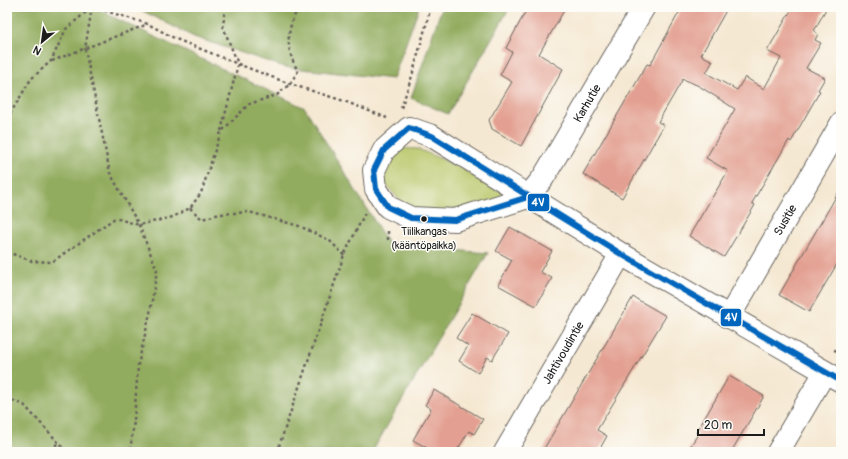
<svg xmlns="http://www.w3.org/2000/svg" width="848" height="459" font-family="Pangolin,sans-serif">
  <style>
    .green { fill: #b9c76a; stroke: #6a7243 }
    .forest { fill: #92ac5e; stroke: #57643d }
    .building { fill: #e3a092 }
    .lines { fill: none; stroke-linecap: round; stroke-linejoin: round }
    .minor-casing { stroke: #68635c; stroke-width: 24 }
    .path { stroke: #68635c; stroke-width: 2.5; stroke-dasharray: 3 3; stroke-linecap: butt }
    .minor { stroke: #fff; stroke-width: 22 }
    .bus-1-casing { stroke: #fdfcf7; stroke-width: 9 }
    .bus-1 { stroke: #0065bd; stroke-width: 6 }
    .bus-dot { fill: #1c1c1c; stroke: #fdfcf7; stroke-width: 1.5 }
    .labels { text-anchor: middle; stroke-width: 3; stroke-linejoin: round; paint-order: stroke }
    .bus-label { font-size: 11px; fill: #1c1c1c; stroke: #fdfcf7 }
    .street-label { font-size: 12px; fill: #1c1c1c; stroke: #fdfcf7 }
    .line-badge { stroke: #fdfcf7; stroke-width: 1.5 }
    .badge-label { font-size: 11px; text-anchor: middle; font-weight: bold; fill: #fff }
  </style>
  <rect width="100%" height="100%" fill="#fdfcf7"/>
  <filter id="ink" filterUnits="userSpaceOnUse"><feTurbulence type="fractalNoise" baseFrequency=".025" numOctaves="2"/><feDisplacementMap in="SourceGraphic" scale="8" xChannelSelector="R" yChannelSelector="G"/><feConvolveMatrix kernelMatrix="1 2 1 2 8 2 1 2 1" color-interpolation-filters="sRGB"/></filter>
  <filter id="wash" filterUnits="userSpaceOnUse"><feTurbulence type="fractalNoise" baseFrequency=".012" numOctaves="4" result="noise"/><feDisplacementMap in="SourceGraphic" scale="16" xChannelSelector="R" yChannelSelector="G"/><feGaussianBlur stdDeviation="0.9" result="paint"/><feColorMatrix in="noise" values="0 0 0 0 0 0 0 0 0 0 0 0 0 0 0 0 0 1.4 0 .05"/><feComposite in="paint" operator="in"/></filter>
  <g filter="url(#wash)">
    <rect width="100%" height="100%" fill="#f5e8d2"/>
    <path class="green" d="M398,148L418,149L455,165L505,194L506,200L433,214L403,204L386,185L383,173L389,158Z"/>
    <path class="forest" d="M7,7H95L111,16L305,108L389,245L488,253L372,452H7Z
      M135,7H419L393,79L284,67L194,37Z
      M442,7H510L448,114L411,98Z"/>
    <g id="blocks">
      <path class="building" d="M528,7H566L539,54L563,69L521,146L492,129L489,120L512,82L500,75L512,52L506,48Z
        M682,7H728L701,55L713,61L706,73L737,90L745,77L764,89L781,58L767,51L793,7H827L814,31L818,34L815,40L821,43L806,68L825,78L818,90L820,91L791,142L789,140L752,203L755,205L724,257L689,236L728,171L706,158L735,109L699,86L683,79L658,122L664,125L622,198L583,174L647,64L650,65Z
        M841,188V257L809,312L779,295Z
        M510,227L552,251L540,272L552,278L536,306L498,285L512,260L496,251Z
        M633,297L666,316L597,430L607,436L598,452H542Z
        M472,313L508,334L492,360L487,357L478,373L459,361L468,346L456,338Z
        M729,376L764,396L731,452H687L698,434L696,433Z
        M434,390L483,419L474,434L469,431L456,452H434L413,440L431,409L425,405Z"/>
    </g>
  </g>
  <g filter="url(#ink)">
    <use href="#blocks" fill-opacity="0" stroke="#68635c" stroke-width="1"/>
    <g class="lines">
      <g class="minor-casing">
        <g id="minor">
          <path d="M528,197L455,220L411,218L388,207L376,189L374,170L384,150L409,128L432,136L621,254L841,381"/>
          <path id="s1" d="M528,197L543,178L644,7"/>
          <path id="s2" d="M729,317L841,124"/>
          <path id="s3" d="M505,452L621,254"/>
          <path d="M778,452L825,372"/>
        </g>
      </g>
      <path class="path" d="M92,7L85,49L110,173L139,225L157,270L150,313L138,365L134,421L130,452
        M93,7L148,24L176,39L238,64L290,84L344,101L387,118
        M52,61L148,24
        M401,108L412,76L431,7
        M7,119L31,79L51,61L66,29L92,7
        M221,131L238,64L223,27L225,7
        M190,208L202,219L220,214L249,212L299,226L329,240L344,255
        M388,240V231
        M7,252L32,261L52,262L115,218L139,225L173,217L190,208L201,193L221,132L249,104L277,95L290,84L298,71C285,49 286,29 299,7
        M834,350L841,352
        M7,398L24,405L67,452
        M54,452L57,442
        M277,452L344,255L365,213"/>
      <use href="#minor" class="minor"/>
      <g class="bus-1-casing">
        <path id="bus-1" d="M409,128L432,136L621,254L528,197L455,220L411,218L388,207L376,189L374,170L384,150Z
          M621,254L841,381"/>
      </g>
      <use href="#bus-1" class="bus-1"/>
    </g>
  </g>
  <circle class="bus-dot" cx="424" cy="219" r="3.5"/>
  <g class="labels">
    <g class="bus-label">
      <text x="424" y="235">Tiilikangas<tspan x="424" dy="14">(kääntöpaikka)</tspan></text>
    </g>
    <g class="street-label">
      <text dy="4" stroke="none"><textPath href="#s1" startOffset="111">Karhutie</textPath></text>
      <text dy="4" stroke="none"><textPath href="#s2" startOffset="112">Susitie</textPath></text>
      <text dy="4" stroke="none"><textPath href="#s3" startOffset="115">Jahtivoudintie</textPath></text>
    </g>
  </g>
  <g class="line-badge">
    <rect x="527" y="193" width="23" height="19" rx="4" fill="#0065bd"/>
    <rect x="720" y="308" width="22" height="19" rx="4" fill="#0065bd"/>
  </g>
  <g class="badge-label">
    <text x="538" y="206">4V</text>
    <text x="731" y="321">4V</text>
  </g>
  <rect width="848" height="459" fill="none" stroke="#fdfcf7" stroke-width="24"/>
  <g transform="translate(42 42) rotate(209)" stroke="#fdfcf7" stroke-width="3" paint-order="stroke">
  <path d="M0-3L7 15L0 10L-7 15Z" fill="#1c1c1c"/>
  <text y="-6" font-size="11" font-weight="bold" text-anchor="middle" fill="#1c1c1c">N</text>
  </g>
  <path d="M698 429v6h66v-6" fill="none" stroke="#1c1c1c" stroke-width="2"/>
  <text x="704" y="429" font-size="12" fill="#1c1c1c" stroke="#fdfcf7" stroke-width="3" paint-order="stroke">20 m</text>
</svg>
